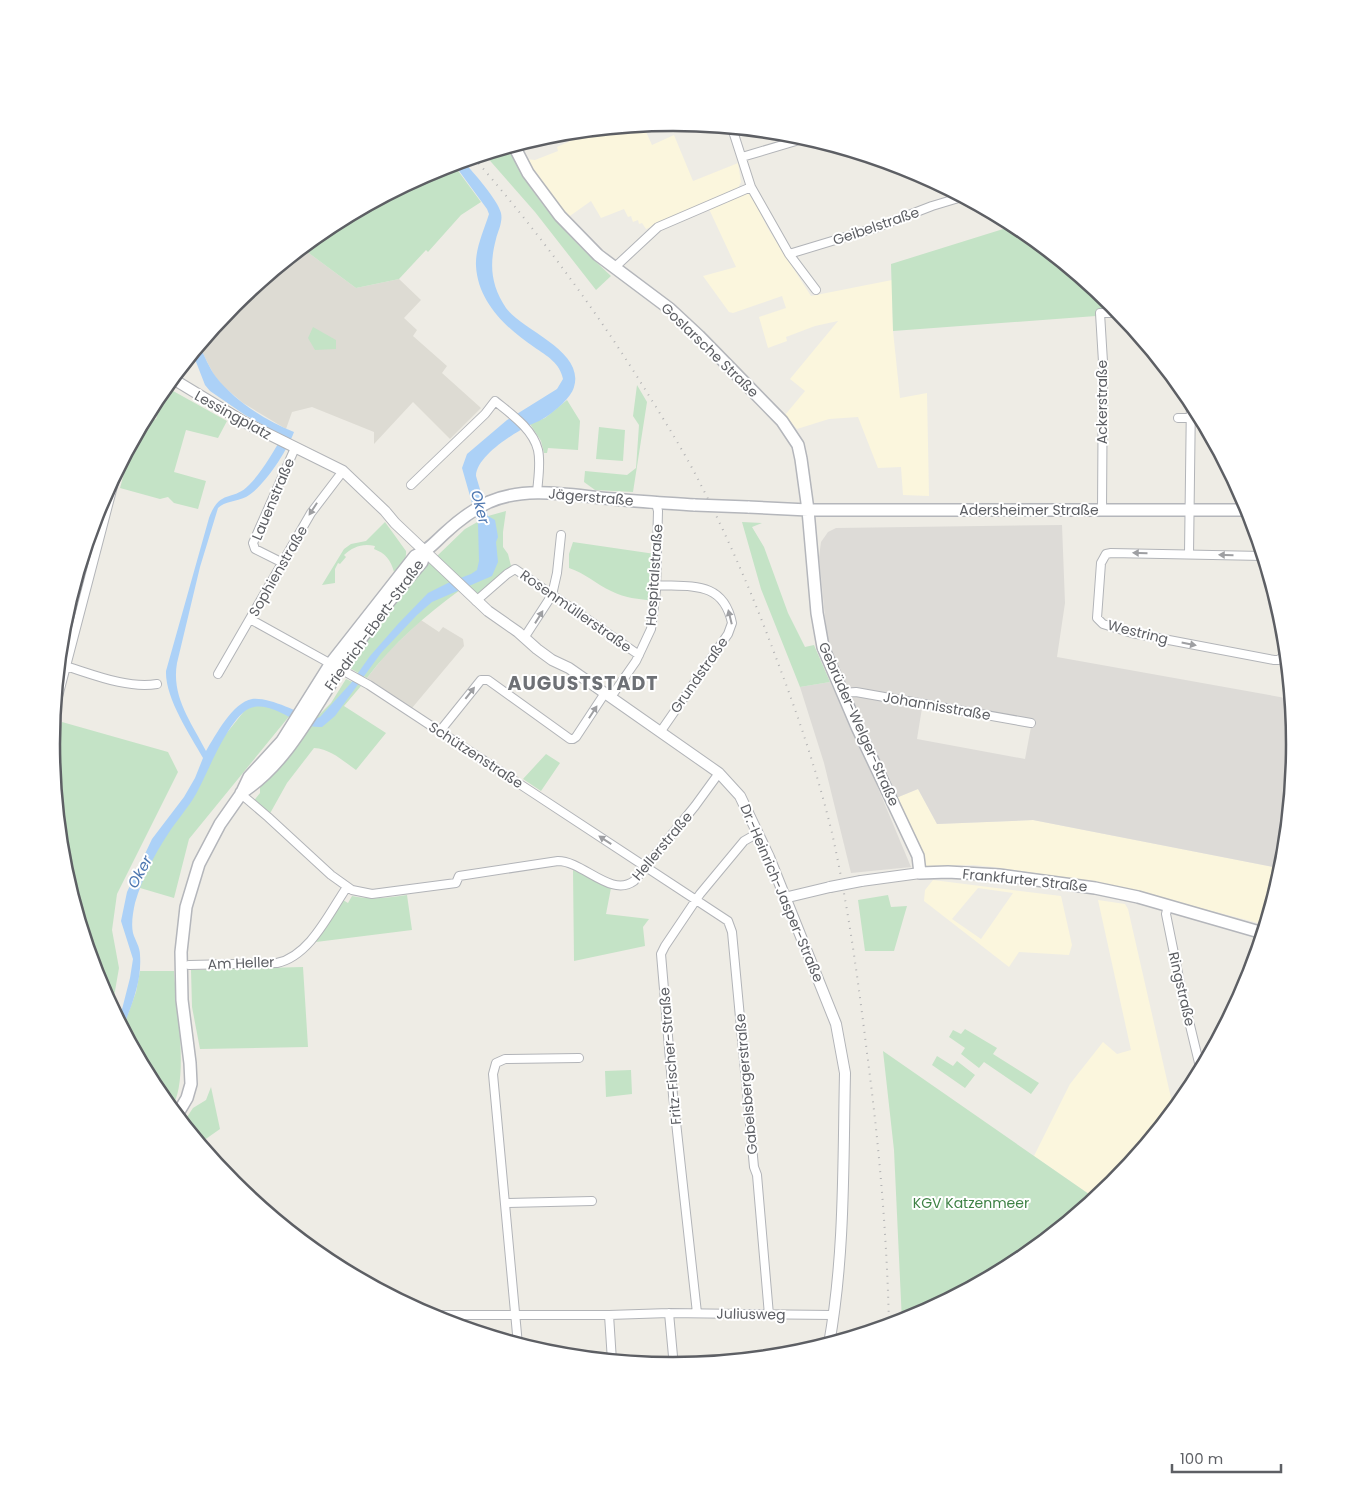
<svg xmlns="http://www.w3.org/2000/svg" width="1347" height="1489" font-family="Poppins,sans-serif">
  <style>
    .commercial { fill: #fbf6dd; fill-rule: evenodd }
    .industrial { fill: #dddbd7; fill-rule: evenodd }
    .education { fill: #dddbd3 }
    .green { fill: #c4e3c6 }
    .water { fill: #acd1f7 }
    .lines { fill: none; stroke-linecap: round; stroke-linejoin: round }
    .minor-casing { stroke: #b2b4b8; stroke-width: 10 }
    .tertiary-casing { stroke: #b2b4b8; stroke-width: 12 }
    .secondary-casing { stroke: #b4b6bb; stroke-width: 14 }
    .minor { stroke: #fff; stroke-width: 8 }
    .tertiary { stroke: #fff; stroke-width: 10 }
    .secondary { stroke: #fff; stroke-width: 11 }
    .rail { stroke: #b3b3b4; stroke-width: 2; stroke-dasharray: 1 6; stroke-linecap: butt }
    .tertiary-bridge-casing { stroke: #b2b4b8; stroke-width: 12; stroke-linecap: butt }
    .secondary-bridge-casing { stroke: #b4b6bb; stroke-width: 14; stroke-linecap: butt }
    .tertiary-bridge { stroke: #fff; stroke-width: 10 }
    .secondary-bridge { stroke: #fff; stroke-width: 11 }
    .oneway { fill: #9e9fa2 }
    .labels { text-anchor: middle; stroke-width: 4; stroke-linejoin: round; paint-order: stroke }
    .street-label { font-size: 14px; fill: #5d5f64; stroke: #fff }
    .park-label { font-size: 14px; fill: #3e8245; stroke: #fff }
    .water-label { font-size: 15px; font-style: italic; fill: #4e77b0; stroke: #fff }
    .district-label { font-size: 19px; font-weight: bold; letter-spacing: 1px; fill: #6e7176; stroke: #fff }
    .rim { fill: none; stroke: #5d5f64; stroke-width: 2.5 }
  </style>
  <rect width="100%" height="100%" fill="#eeece5"/>
  <path class="commercial" d="M643,125L652,145L674,135L693,181L738,163L741,182L737,190L646,229L642,223L639,224L638,220L633,222L631,216L628,217L624,209L601,218L591,201L567,218L545,191L526,159L535,160L558,151L557,147L595,130Z
    M750,191L767,227L811,296L892,280L893,331L900,398L927,393L929,496L903,495L901,467L878,468L858,417L829,419L797,429L785,415L805,391L790,379L838,321L815,326L786,337L787,341L768,348L759,317L786,308L782,296L733,313L729,312L703,276L736,267L709,209Z
    M918,789L937,824L1033,820L1283,869L1266,925L1108,884L994,867L973,865L925,866L896,798Z
    M933,880L1061,896L1072,945L1069,955L1019,952L1009,967L924,901L925,890ZM978,888L1013,893L981,939L952,919Z
    M1098,900L1125,904L1128,909L1174,1111L1113,1185L1096,1199L1034,1156L1070,1084L1103,1042L1117,1054L1131,1050Z"/>
  <path class="industrial" d="M1062,525L1065,603L1057,657L1291,699L1296,745L1283,869L1033,820L937,824L918,789L896,798L831,655L827,637L819,557L821,542L828,532L836,528ZM922,708L1031,727L1025,759L917,739Z
    M830,682L855,733L911,867L851,873L824,763L800,687Z"/>
  <path class="education" d="M302,248L356,288L399,279L421,300L404,318L417,330L413,336L447,366L442,373L481,408L450,439L413,402L374,444V432L312,407L292,412L286,429L243,403L223,386L214,375L199,346L208,335L219,329L240,299Z
    M421,620L439,632L443,627L463,639L464,646L412,708L367,678L387,653Z"/>
  <path class="green" d="M508,148C517,162 523,178 533,191C555,223 583,250 611,276L596,290L535,212L485,155H488Z
    M453,164L481,202L461,215L428,252L426,250L399,279L356,288L302,248L328,227L436,170Z
    M1016,225L1102,295L1104,307L1096,316L893,331L891,264Z
    M313,327L336,340V349L315,350L308,338Z
    M637,385L647,402L633,492L595,490L584,482L585,471L627,475L636,468L639,425L633,416Z
    M166,387L227,421L218,438L186,430L174,472L206,481L198,509L174,503L168,497L160,499L120,488L132,444L144,422L156,419L164,390Z
    M567,400L580,421L578,450L548,448L547,453H544L541,441L530,424L545,418Z
    M599,427L625,430L623,461L596,459Z
    M506,511L503,532V547L508,554L512,570L480,598L460,590C425,616 393,643 367,678L348,667L349,661L409,583L465,529L488,516Z
    M385,522L406,551C407,560 401,565 394,572C391,560 385,553 374,549L375,546C362,543 353,547 344,555L346,557L340,564L338,563L335,569V583L322,585L344,549L351,544L366,541Z
    M742,522L762,523L752,527L764,547L788,613L805,647L814,645L830,682L800,687L761,589Z
    M573,542L655,554L654,601C639,599 624,598 611,591C596,584 585,573 569,568V554Z
    M346,679L361,686L344,706L386,733L356,770C343,761 331,749 314,748L287,783L268,817L252,803L260,793V786L315,719L331,703Z
    M262,703L291,714L189,839L174,898L130,885L198,780L206,759L249,705Z
    M62,722L168,752L178,772L117,894L112,930L119,968L112,1008L99,982L63,866L53,759Z
    M546,754L560,763L541,791L523,779Z
    M573,870L611,888L606,914L649,919L643,927L645,946L574,961Z
    M407,895L412,930L316,942L343,900L348,903L352,896C371,900 387,898 407,895Z
    M888,895L891,907L907,906L894,951H865L858,900Z
    M303,967L308,1047L200,1049L192,1007L191,970Z
    M140,971H174C176,1005 190,1082 171,1109L156,1090L123,1028L136,992Z
    M965,1029L997,1048L993,1054L1039,1083L1031,1094L984,1062L979,1068L961,1054L965,1048L949,1037L953,1030L961,1034Z
    M883,1051L1096,1199L1019,1262L911,1319L902,1322L894,1150Z
    M937,1056L953,1066L957,1061L975,1075L965,1088L932,1065Z
    M631,1070L632,1094L606,1097L605,1071Z
    M211,1087L220,1129L200,1143L183,1123L193,1108L206,1100Z"/>
  <path class="water" d="M463,161C473,172 498,200 501,213C503,222 498,231 496,239C489,265 491,285 506,308C523,331 585,351 574,387C571,398 555,411 546,417C537,423 527,425 519,431C505,439 476,459 476,476L488,516L495,520L498,537L496,542L498,562L492,576L432,602L417,615L381,653L335,716L322,727C297,729 278,703 254,707C231,710 207,775 196,794C188,808 177,820 168,834C154,855 142,879 135,903C133,912 131,924 133,933C135,940 140,947 140,955C142,981 132,1004 123,1028L119,1021L130,978L133,959L121,921L127,892L152,839L184,797L195,778L203,758C190,735 165,698 166,671L209,518C220,488 233,502 249,485C263,471 272,453 283,436L245,415L210,391L205,385L193,354L199,346C205,356 209,368 216,377C235,401 266,421 294,432C287,451 264,487 246,497C236,502 225,501 218,508L200,567L177,663C171,697 192,723 206,751C215,736 233,702 252,699C269,697 298,712 315,719L320,717L351,683L370,656L398,624L428,593L450,582L471,574L477,570L479,561L478,524L462,468L467,454L507,420L557,389L563,379C560,363 547,356 534,347C506,328 478,302 476,266C475,249 484,230 489,214L487,209L454,164Z"/>
  <g class="lines">
    <g class="minor-casing">
      <path id="minor" d="M732,128L751,187L789,254L816,290
        M742,157L806,138
        M789,254L875,228L932,206L962,197
        M614,268L658,227L751,187
        M1178,418H1190
        M411,485L485,414L495,401C511,414 533,429 538,450C541,463 538,479 537,493
        M1102,510L1103,362L1100,313H1120
        M1189,554L1191,398
        M1263,556L1111,553L1106,554L1101,563L1097,618L1103,624L1132,633L1274,660H1278L1283,657L1286,644
        M283,563L255,549L253,543L295,448
        M656,585C690,587 723,580 732,623L728,634L661,731
        M476,601L507,574L515,569L639,655
        M250,619L369,685L728,921L732,932L754,1167L757,1175L769,1315
        M524,638L552,595L557,573L561,535
        M59,664C90,673 125,689 157,684
        M218,674L311,513L343,471
        M842,693L856,692L1031,723
        M611,697L636,661L651,629L656,590L658,511L656,503
        M54,712L117,471
        M440,731L481,680H488L570,739H573L576,737L605,693
        M241,794L268,817L331,875L352,890L372,894L456,883L459,876L558,861C583,861 611,898 634,881L695,806L719,773
        M1168,906L1166,914L1181,988L1201,1071
        M189,965L277,963C310,956 329,913 347,887
        M506,1203L592,1201
        M669,1313L674,1367
        M697,1313L673,1095L661,954L665,946L700,894L744,841L758,833
        M427,1315H609L669,1313L833,1315
        M609,1315L612,1361
        M518,1345L493,1074L496,1063L505,1059L579,1058"/>
    </g>
    <g class="tertiary-casing">
      <path id="tertiary" d="M173,379L244,422L343,471L385,511L395,523L488,611L518,632L537,649L552,660L569,668L719,773L740,796L769,857L836,1024L845,1073C843,1163 845,1255 829,1344
        M861,881L920,873
        M784,898L830,887"/>
    </g>
    <g class="secondary-casing">
      <path id="secondary" d="M514,146L528,173L560,216L598,255L670,309L699,336L782,421L798,445L801,459L808,510L817,613L823,647L858,729L918,856L920,873L948,872L999,875L1095,888L1138,897L1263,933
        M748,507L808,510H1249
        M241,793C287,764 311,712 341,668C365,631 393,595 422,562L425,552
        M177,1115L187,1098L191,1084L190,1063L182,1000L181,952L186,907L199,864L220,824L241,794L249,777L282,741L331,663L415,556C428,551 435,542 445,533C458,521 474,509 489,502C528,485 574,496 614,499C641,502 668,503 695,505"/>
    </g>
    <use href="#minor" class="minor"/>
    <use href="#tertiary" class="tertiary"/>
    <use href="#secondary" class="secondary"/>
    <path class="rail" d="M474,158C540,234 599,314 651,399C669,428 687,457 702,487C731,544 756,603 778,663C799,718 818,775 832,833C848,905 858,979 867,1053C879,1144 887,1235 889,1326"/>
    <g class="tertiary-bridge-casing">
      <path id="tertiary-bridge" d="M830,887L861,881"/>
    </g>
    <g class="secondary-bridge-casing">
      <path id="secondary-bridge" d="M695,505L748,507"/>
    </g>
    <use href="#tertiary-bridge" class="tertiary-bridge"/>
    <use href="#secondary-bridge" class="secondary-bridge"/>
  </g>
  <defs><path id="oneway-solid" d="M-6-.8H1V-3.2L6.5 0L1 3.2V.8H-6Z" transform="scale(1.25)"/></defs>
  <g class="oneway">
    <use href="#oneway-solid" transform="translate(313 509) rotate(123)"/>
    <use href="#oneway-solid" transform="translate(1140 553) rotate(-179)"/>
    <use href="#oneway-solid" transform="translate(1226 555) rotate(-179)"/>
    <use href="#oneway-solid" transform="translate(539 617) rotate(-58)"/>
    <use href="#oneway-solid" transform="translate(730 617) rotate(-104)"/>
    <use href="#oneway-solid" transform="translate(1189 644) rotate(11)"/>
    <use href="#oneway-solid" transform="translate(470 693) rotate(-52)"/>
    <use href="#oneway-solid" transform="translate(593 712) rotate(-57)"/>
    <use href="#oneway-solid" transform="translate(605 840) rotate(-147)"/>
  </g>
  <g class="labels">
    <g class="street-label">
      <text transform="translate(876 226) rotate(-19)" y="5">Geibelstraße</text>
      <text transform="translate(710 350) rotate(44)" y="5">Goslarsche Straße</text>
      <text transform="translate(1102 402) rotate(-90)" y="5">Ackerstraße</text>
      <text transform="translate(233 415) rotate(29)" y="5">Lessingplatz</text>
      <text transform="translate(591 497) rotate(5)" y="5">Jägerstraße</text>
      <text transform="translate(273 499) rotate(-67)" y="5">Lauenstraße</text>
      <text x="1029" y="515">Adersheimer Straße</text>
      <text transform="translate(278 571) rotate(-60)" y="5">Sophienstraße</text>
      <text transform="translate(654 575) rotate(-86)" y="5">Hospitalstraße</text>
      <text transform="translate(576 611) rotate(35)" y="5">Rosenmüllerstraße</text>
      <text transform="translate(374 625) rotate(-54)" y="5">Friedrich-Ebert-Straße</text>
      <text transform="translate(1138 632) rotate(14)" y="5">Westring</text>
      <text transform="translate(699 675) rotate(-55)" y="5">Grundstraße</text>
      <text transform="translate(937 706) rotate(10)" y="5">Johannisstraße</text>
      <text transform="translate(859 724) rotate(66)" y="5">Gebrüder-Welger-Straße</text>
      <text transform="translate(476 755) rotate(33)" y="5">Schützenstraße</text>
      <text transform="translate(662 846) rotate(-50)" y="5">Hellerstraße</text>
      <text transform="translate(1025 880) rotate(6)" y="5">Frankfurter Straße</text>
      <text transform="translate(782 893) rotate(67)" y="5">Dr.-Heinrich-Jasper-Straße</text>
      <text transform="translate(241 963) rotate(-2)" y="5">Am Heller</text>
      <text transform="translate(1182 989) rotate(77)" y="5">Ringstraße</text>
      <text transform="translate(670 1056) rotate(-95)" y="5">Fritz-Fischer-Straße</text>
      <text transform="translate(746 1084) rotate(-95)" y="5">Gabelsbergerstraße</text>
      <text transform="translate(751 1314) rotate(1)" y="5">Juliusweg</text>
    </g>
    <g class="park-label">
      <text x="971" y="1208">KGV Katzenmeer</text>
    </g>
    <g class="water-label">
      <text transform="translate(480 507) rotate(75)" y="5">Oker</text>
      <text transform="translate(140 872) rotate(-61)" y="5">Oker</text>
    </g>
    <g class="district-label">
      <text x="583" y="690">AUGUSTSTADT</text>
    </g>
  </g>
  <path d="M0 0H1347V1489H0ZM60 744a613 613 0 1 1 1226 0a613 613 0 1 1-1226 0Z" fill="#fff" fill-rule="evenodd"/>
  <path class="rim" d="M60 744a613 613 0 1 1 1226 0a613 613 0 1 1-1226 0Z"/>
  <path d="M1172 1464v8h109v-8" fill="none" stroke="#5d5f64" stroke-width="2.5"/>
  <text x="1180" y="1464" font-size="15" fill="#5d5f64" stroke="#ffffff" stroke-width="4" paint-order="stroke">100 m</text>
</svg>
